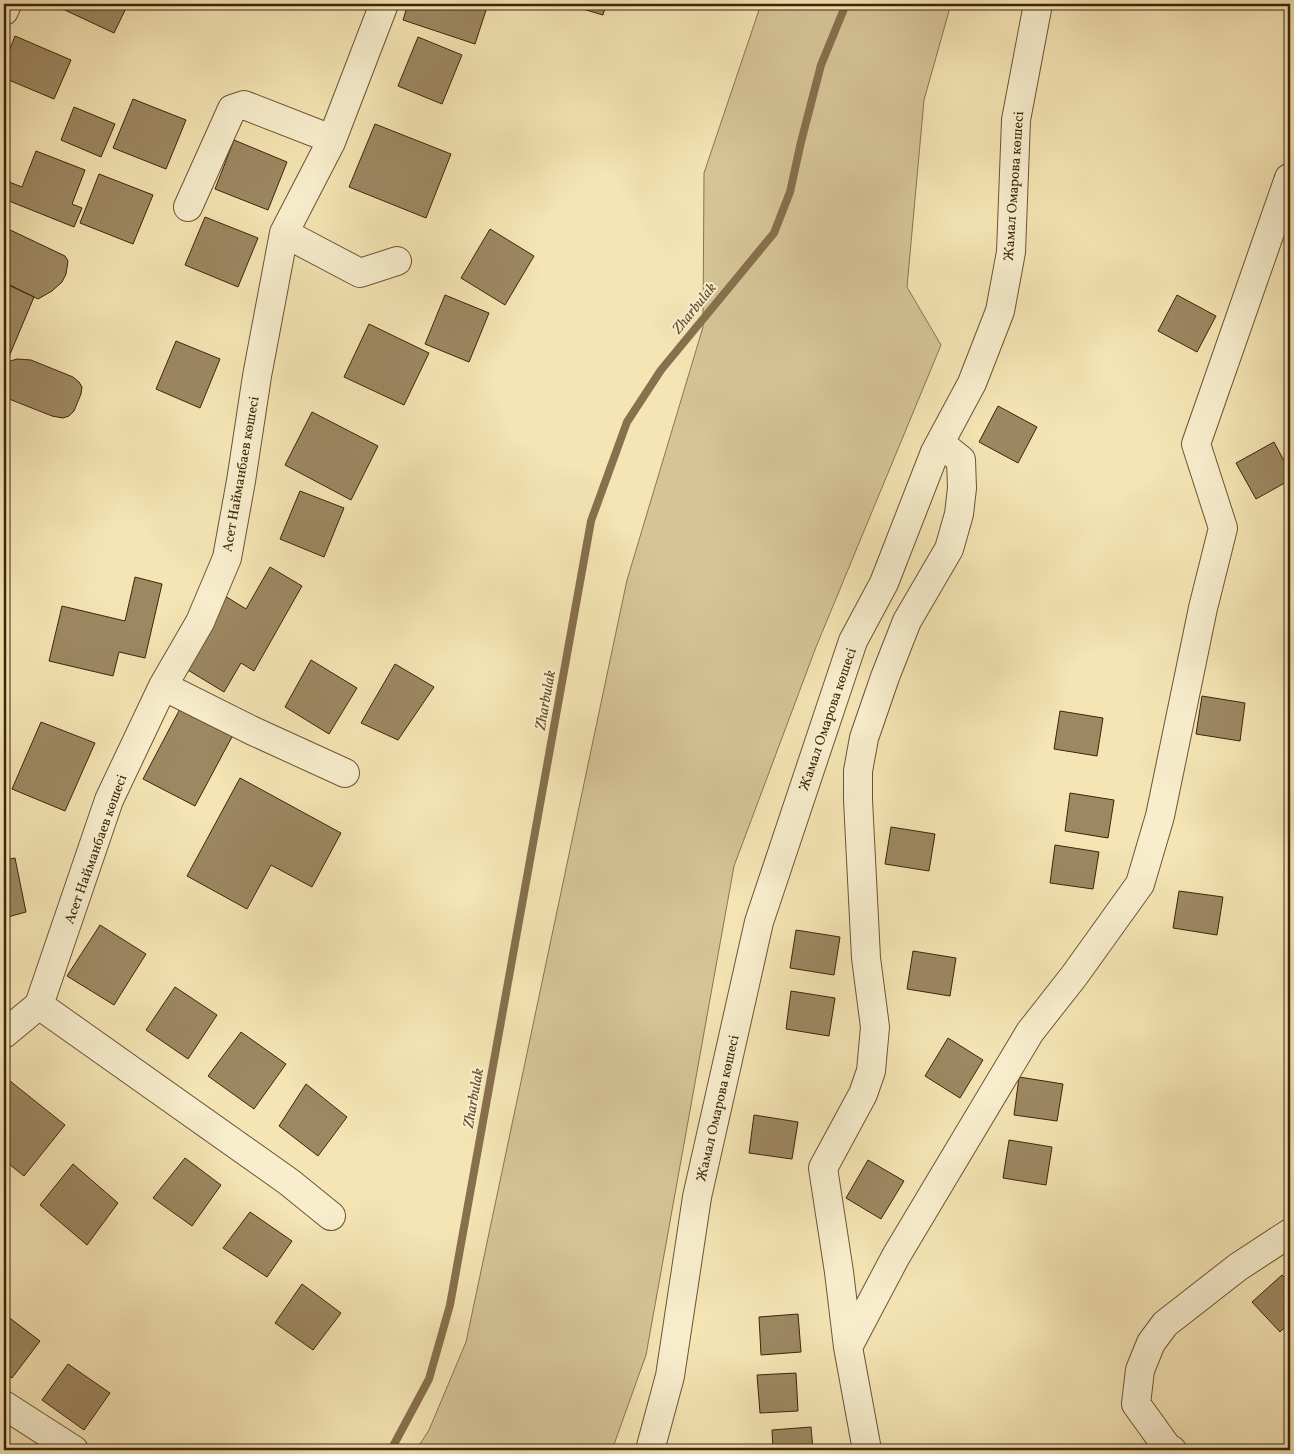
<svg xmlns="http://www.w3.org/2000/svg" width="1294" height="1454" font-family="Vollkorn,serif">
  <style>
    .green { fill: #d6c497; stroke: #8a7450 }
    .lines { fill: none; stroke-linecap: round; stroke-linejoin: round }
    .stream { stroke: #87704d; stroke-width: 8 }
    .building { fill: #9d8862; stroke: #3e240a }
    .minor-casing { stroke: #6c5434; stroke-width: 30 }
    .minor { stroke: #f8eece; stroke-width: 28 }
    .labels { text-anchor: middle; stroke-width: 4; stroke-linejoin: round; paint-order: stroke }
    .street-label { font-size: 14px; fill: #3e240a; stroke: #f8eece }
    .water-label { font-size: 15px; font-style: italic; fill: #685031; stroke: #f8eece }
  </style>
  <rect width="100%" height="100%" fill="#f5e5b4"/>
  <filter id="stains"><feTurbulence type="fractalNoise" baseFrequency=".004" numOctaves="4"/><feColorMatrix values="0 0 0 0 .2 0 0 0 0 .09 0 0 0 0 .02 0 0 0 .5 -.17"/></filter>
  <radialGradient id="worn" r=".72"><stop offset=".6" stop-color="#630" stop-opacity="0"/><stop offset="1" stop-color="#630" stop-opacity=".3"/></radialGradient>
  <path class="green" d="M761,4H951L924,100L907,287L941,345L816,647L734,866L646,1355L612,1450H416L429,1430L466,1342L627,580L703,327L704,173Z"/>
  <g class="lines">
    <path class="stream" d="M391,1450L429,1379L450,1305L591,521L627,422L661,370L774,233L790,192L801,142L821,65L846,4"/>
  </g>
  <path class="building" d="M52,4H128L114,33Z
    M408,4H488L475,44L403,20Z
    M566,4H606L603,15Z
    M15,36L71,60L54,99L4,78V64Z
    M418,37L462,55L442,104L398,86Z
    M133,99L186,120L166,169L113,148Z
    M74,107L115,124L101,157L61,140Z
    M375,124L451,154L426,218L349,187Z
    M234,140L287,162L268,210L215,189Z
    M36,151L85,170L72,204L82,208L74,227L4,199V180L22,187Z
    M99,174L153,195L133,244L80,223Z
    M205,217L258,238L238,287L185,265Z
    M4,227L65,256L68,261L66,274L62,282L52,291L38,299L4,282Z
    M490,229L534,256L505,305L461,278Z
    M4,283L34,297L8,359L4,357Z
    M445,295L489,313L469,362L425,344Z
    M1177,295L1216,316L1197,352L1158,331Z
    M369,324L429,353L404,405L344,377Z
    M176,341L220,359L200,408L156,389Z
    M17,359L31,360L73,377L79,382L82,387L81,394L74,411L69,416L63,418L52,416L4,397V365L7,362Z
    M998,406L1037,427L1018,463L979,442Z
    M312,412L378,446L351,500L285,465Z
    M1274,442L1290,472V480L1256,499L1236,463Z
    M300,491L344,508L324,557L280,539Z
    M270,567L302,586L254,671L241,663L224,692L183,667L225,596L246,609Z
    M135,577L162,584L145,658L119,652L113,676L49,661L62,606L125,621Z
    M311,660L357,688L329,734L285,707Z
    M395,664L434,687L398,740L361,723Z
    M1202,696L1245,703L1240,741L1196,734Z
    M181,707L233,735L195,806L143,779Z
    M1060,711L1103,718L1097,756L1054,749Z
    M41,722L95,743L65,811L12,789Z
    M240,778L341,833L312,887L271,865L247,909L187,876Z
    M1070,793L1114,800L1108,838L1065,831Z
    M891,827L935,834L929,871L885,864Z
    M1055,845L1099,852L1093,889L1050,883Z
    M15,858L26,912L4,918V860Z
    M1179,891L1223,897L1217,935L1173,928Z
    M100,925L146,954L114,1005L67,976Z
    M796,930L840,937L834,975L790,968Z
    M913,951L956,958L950,996L907,989Z
    M175,987L217,1015L188,1059L146,1030Z
    M791,991L835,998L829,1036L786,1029Z
    M241,1032L286,1064L254,1109L208,1076Z
    M948,1038L983,1060L960,1098L925,1076Z
    M1019,1077L1063,1084L1057,1121L1014,1115Z
    M10,1081L65,1125L24,1176L4,1160V1089Z
    M306,1084L347,1117L318,1156L279,1126Z
    M754,1115L798,1122L792,1159L749,1153Z
    M1009,1140L1052,1147L1046,1185L1003,1178Z
    M185,1158L221,1185L192,1226L153,1198Z
    M868,1160L904,1181L881,1219L846,1198Z
    M73,1164L118,1203L87,1245L40,1205Z
    M250,1212L292,1241L267,1277L223,1248Z
    M1282,1275L1290,1284V1322L1280,1332L1252,1302Z
    M302,1284L341,1313L313,1350L275,1323Z
    M798,1314L801,1352L761,1355L759,1317Z
    M7,1316L40,1341L12,1378L4,1372V1320Z
    M68,1364L110,1393L84,1430L42,1400Z
    M796,1373L798,1411L760,1413L757,1375Z
    M811,1427L813,1450H773L772,1430Z"/>
  <g class="lines">
    <g class="minor-casing">
      <path id="minor" d="M4,11L7,4
        M188,207L232,109L244,105L321,135L331,142
        M284,233L360,273L397,261
        M163,686L253,731L345,773
        M39,1005L289,1182L331,1216
        M4,1034L39,1005L109,800L163,686L200,622L227,558L241,481L257,376L284,233L331,142L384,4
        M848,1347L896,1256L1030,1032L1074,976L1140,884L1160,816L1203,608L1223,528L1196,444L1289,178
        M4,1405L74,1450
        M650,1450L670,1376L697,1197L759,922L853,641L884,583L935,452L972,383L1000,311L1011,252L1016,120L1038,4
        M867,1450L848,1347L839,1272L823,1168L863,1094L871,1071L875,1027L866,958L858,800V771L864,738L885,677L907,621L949,549L959,514L962,488L961,460L940,443
        M1172,1450L1167,1447L1136,1404L1140,1370L1151,1343L1165,1324L1238,1267L1290,1233"/>
    </g>
    <use href="#minor" class="minor"/>
  </g>
  <g class="labels">
    <g class="street-label">
      <text transform="translate(1013 186) rotate(-86)" y="5">Жамал Омарова көшесі</text>
      <text transform="translate(240 474) rotate(-80)" y="5">Асет Найманбаев көшесі</text>
      <text transform="translate(827 719) rotate(-71)" y="5">Жамал Омарова көшесі</text>
      <text transform="translate(95 849) rotate(-70)" y="5">Асет Найманбаев көшесі</text>
      <text transform="translate(717 1108) rotate(-77)" y="5">Жамал Омарова көшесі</text>
    </g>
    <g class="water-label">
      <text transform="translate(694 308) rotate(-51)" y="5">Zharbulak</text>
      <text transform="translate(545 700) rotate(-80)" y="5">Zharbulak</text>
      <text transform="translate(473 1098) rotate(-80)" y="5">Zharbulak</text>
    </g>
  </g>
  <rect width="1294" height="1454" fill="none" stroke="#f5e5b4" stroke-width="20"/>
  <rect x="5" y="5" width="1284" height="1444" fill="none" stroke="#3e240a" stroke-width="2.5"/>
  <rect x="10" y="10" width="1274" height="1434" fill="none" stroke="#3e240a"/>
  <rect width="100%" height="100%" filter="url(#stains)"/>
  <rect width="100%" height="100%" fill="url(#worn)"/>
</svg>
